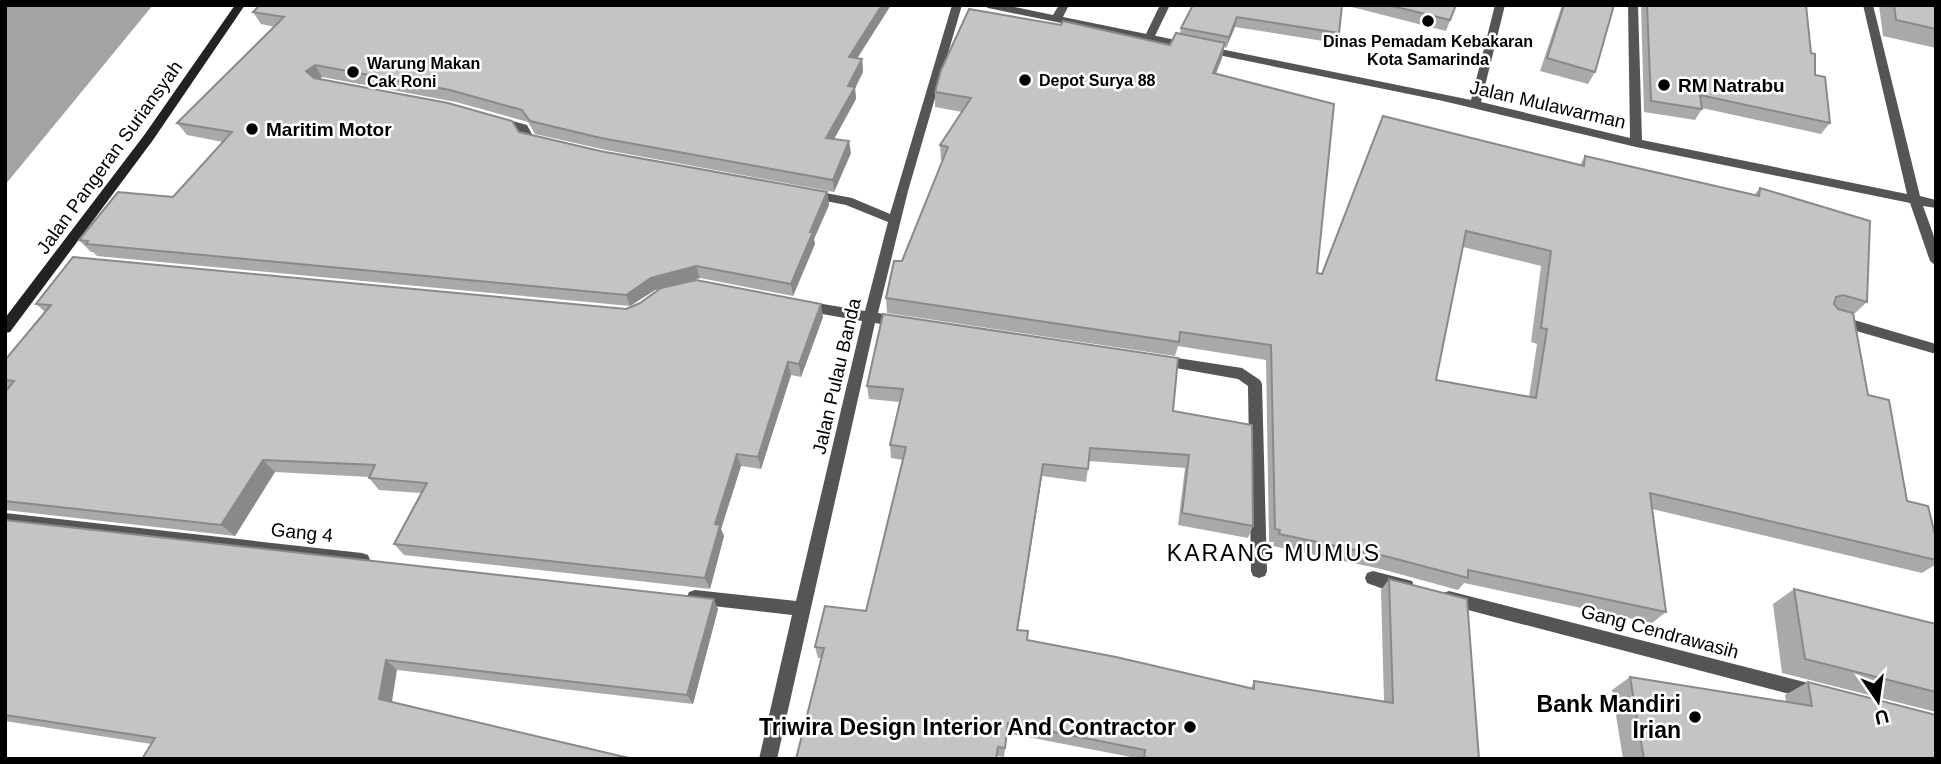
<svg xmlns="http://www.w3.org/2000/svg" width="1941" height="764" font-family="Helvetica,sans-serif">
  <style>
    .water { fill: #a3a3a3 }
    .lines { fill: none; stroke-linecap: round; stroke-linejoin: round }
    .service { fill: #555; fill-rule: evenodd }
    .minor { fill: #555; fill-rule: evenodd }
    .secondary { fill: #222; fill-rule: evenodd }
    .wall { fill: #a9a9a9; fill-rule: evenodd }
    .shaded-wall { fill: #898989 }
    .building { fill: #c4c4c4; stroke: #898989; stroke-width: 2; fill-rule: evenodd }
    .poi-dot { fill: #000; stroke: #fff; stroke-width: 2.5 }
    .labels { text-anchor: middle; stroke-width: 5; stroke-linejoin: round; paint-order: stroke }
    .far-poi-label { font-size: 16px; font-weight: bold; fill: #000; stroke: #fff; text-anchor: start }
    .poi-label { font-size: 19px; font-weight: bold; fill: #000; stroke: #fff; text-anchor: start }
    .street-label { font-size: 19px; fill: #000; stroke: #fff }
    .quarter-label { font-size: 23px; letter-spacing: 2px; fill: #000; stroke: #fff }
    .near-poi-label { font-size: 23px; font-weight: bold; fill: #000; stroke: #fff; text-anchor: end }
  </style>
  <rect width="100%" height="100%" fill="#fff"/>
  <path class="water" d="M5,5H153L5,185Z"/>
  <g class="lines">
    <path class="service" d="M1160,5H1170L1153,40H1145L1144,38Z"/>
    <path class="minor" d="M952,5H962L908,191L878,313L899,317L906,322L899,327L875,323L777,759H759L792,615L695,604L689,602L687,597L689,592L695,590L796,601L862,321L805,311L798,306L805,301L865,311L888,222L846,205L810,198L804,194L810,190L852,198L890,214Z
      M983,5H1005L1053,15L1059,5H1069L1063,17L1471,100L1495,5H1505L1481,102L1630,138L1628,5H1638L1642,140L1907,194L1863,5H1873L1920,196L1936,200V208L1923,206L1936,242V266L1930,261L1910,203L1636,147L1443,101L988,8Z
      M498,117L527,125L533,136L544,138L546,141L540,145L525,142L519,131L494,124V118Z
      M1837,315L1936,344V354L1832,324L1830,320L1832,316Z
      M1158,355L1242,368L1260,380L1262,384L1267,571L1265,576L1259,578L1253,576L1251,571L1248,386L1238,379L1153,364L1151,360L1153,356Z
      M5,513L362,553L368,555L370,560L368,565L362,567L5,527Z
      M1373,571L1412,581L1414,586L1412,591C1399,595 1380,588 1367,583L1365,578L1367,573Z
      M1449,591L1816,685L1822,687L1824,693L1822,699L1816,701L1449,605L1443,603L1441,598L1443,593Z"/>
    <path class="secondary" d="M235,5H245L153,140L10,332L5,333V318L145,134Z"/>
  </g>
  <path class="wall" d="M891,5L857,59H862L863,72L855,88L856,99L834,139L851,153L834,192L606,150L535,134L528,122L456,102L322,77L320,79L519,132L600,151L827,192L829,205L814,239L815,244L793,296L700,278L655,290L630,306L97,256L93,252H91L79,240L173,197L223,142L187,135L177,123L275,27L261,24L253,12Z
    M1193,5L1339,33L1336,43L1235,27L1226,48L1224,47L1222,58L1216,74L1317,273L1322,274L1580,165L1585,156L1754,195L1760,188L1867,302L1853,315L1868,395L1907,501L1936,539V564L1922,573L1652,509L1666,612L1652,623L1464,583L1458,590L1381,569L1273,546L1274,542H1269L1266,360L1178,346L1175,356L887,313L886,298L943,160H941L940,145L962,112L935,107V92L1170,45L1180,34L1181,28ZM1463,247L1541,266L1531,342L1537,344L1529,397L1436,380Z
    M1344,5H1456L1446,31Z
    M1562,5H1614L1595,72L1588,84L1540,71Z
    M1641,5H1806L1811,53L1815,75L1830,123L1821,134L1702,108V109L1695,120L1644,112Z
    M1879,5H1936V48L1883,36Z
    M36,304L626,309L823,317L801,377L791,375L761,469L741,466L721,529L724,536L710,589L404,555L394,544L421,493L379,490L369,478L370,477L275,472L235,536L5,510V360L45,312Z
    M867,386L1173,411L1253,526L1248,538L1178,525L1185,468L1089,461L1086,482L1042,476L1018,630L1027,640L1251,688L1254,681L1384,701L1381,590L1389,579L1479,759H1141L1007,733L1004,757L997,756L821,658H818L815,647L866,611L903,460L891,458L890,445L900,402L869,399Z
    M5,520L718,609L693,704L397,670L151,744L5,721Z
    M1794,589L1936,624V712L1782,673L1773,604Z
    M1630,677L1786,702L1785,695L1808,682L1936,759H1623L1612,690Z"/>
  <path class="shaded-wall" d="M882,5H891L850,69L849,57Z
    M1237,17L1235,27L1226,48L1229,37Z
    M1225,43L1222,58L1209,88L1213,73Z
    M862,59L863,72L855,88L856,99L828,150L826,138L848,86Z
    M315,65L322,77L314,83L306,71Z
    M849,141L851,153L834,192L833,180Z
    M827,192L829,205L814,239L815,244L793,296L791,284L810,232Z
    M696,266L700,278L655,290L630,306L626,295L651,278Z
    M821,304L823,317L801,377L799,364Z
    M788,362L791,375L761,469L758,457Z
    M737,454L741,466L721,529L724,536L710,589L705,578L715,524Z
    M263,460L275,472L235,536L221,525Z
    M1043,464L1042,476L1016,640L1017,630Z
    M714,599L718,609L693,704L687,695Z
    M386,660L397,670L391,708L379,699Z"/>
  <path class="building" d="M260,5H882L849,57L862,59L848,86L855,87L826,138L849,141L833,180L601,138L530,121L522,110L450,90L315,65L306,71L314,78L448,103L512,121L519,132L600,151L827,192L810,232H813L791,284L696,266L651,278L626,295L86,244L88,241L79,240L118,192L173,197L232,132L177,123L284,17L253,12Z
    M1193,5H1342L1339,33L1237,17L1229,37L1181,28Z
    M1388,5H1456L1450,20Z
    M1564,5H1614L1595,72L1547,58Z
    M1647,5H1806L1811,53L1815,54V75L1825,77L1830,123L1700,95L1702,109L1651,101Z
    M1894,5H1936V29L1896,20Z
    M969,9L1061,25L1063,21L1170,45L1176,33L1225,43L1213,73L1334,104L1317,273L1322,274L1383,116L1584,166L1585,156L1759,196L1760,188L1870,221L1867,302L1843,295L1836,297L1834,304L1838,309L1853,313L1868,395L1889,400L1907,501L1928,506L1936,539V560L1650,493L1666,612L1468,570V578L1389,557L1279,534L1280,530L1275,529L1271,345L1180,332L1179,342L886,298L894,261H902L948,147L940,145L971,98L935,92L941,70ZM1466,231L1551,251L1541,328L1547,329L1536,398L1436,380Z
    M73,257L626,309L640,303L661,288L696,280L821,304L799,364L788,362L758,457L737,454L715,524L720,525L705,578L394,544L427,483L369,478L375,465L263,460L221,525L5,501V392L14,381L5,380V360L51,305L36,304Z
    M883,314L1178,358L1173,411L1252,425L1253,526L1182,513L1189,455L1090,448L1088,469L1043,464L1017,630L1028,631L1027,640L1116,657L1254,689V681L1393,703L1389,579L1467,599L1479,759H1144L1145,750L1008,723L1005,748L998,747L996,759H796L824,648L815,647L825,606L866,611L906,447L890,445L903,389L867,386Z
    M5,520L714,599L687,695L386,660L379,699L633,759H142L155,738L5,715Z
    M1794,589L1936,624V692L1805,659Z
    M1630,677L1812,706L1808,682L1936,715V759H1644Z"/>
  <g class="poi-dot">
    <circle cx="1428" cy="21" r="7"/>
    <circle cx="353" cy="72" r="7"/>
    <circle cx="1025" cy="80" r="7"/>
    <circle cx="1664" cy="85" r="7"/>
    <circle cx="252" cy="129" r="7"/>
    <circle cx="1695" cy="717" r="7"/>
    <circle cx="1190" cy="727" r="7"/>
  </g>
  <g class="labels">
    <g class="far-poi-label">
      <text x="1428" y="47" text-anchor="middle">Dinas Pemadam Kebakaran<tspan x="1428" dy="18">Kota Samarinda</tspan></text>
      <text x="367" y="69">Warung Makan<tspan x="367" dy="18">Cak Roni</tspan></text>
      <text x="1039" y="86">Depot Surya 88</text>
    </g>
    <g class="poi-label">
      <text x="1678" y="92">RM Natrabu</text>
      <text x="266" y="136">Maritim Motor</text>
    </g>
    <g class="street-label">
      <text transform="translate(1548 104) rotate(13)" y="7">Jalan Mulawarman</text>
      <text transform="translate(109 157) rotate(-54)" y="7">Jalan Pangeran Suriansyah</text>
      <text transform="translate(836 376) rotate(-77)" y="7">Jalan Pulau Banda</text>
      <text transform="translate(302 532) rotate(6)" y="7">Gang 4</text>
      <text transform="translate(1660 631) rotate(15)" y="7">Gang Cendrawasih</text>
    </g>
    <g class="quarter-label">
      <text x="1274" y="561">KARANG MUMUS</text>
    </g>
    <g class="near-poi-label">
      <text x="1681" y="712">Bank Mandiri<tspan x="1681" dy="26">Irian</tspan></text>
      <text x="1176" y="735">Triwira Design Interior And Contractor</text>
    </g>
  </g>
  <rect width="1941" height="764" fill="none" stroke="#000000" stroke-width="14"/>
  <g transform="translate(1878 701) rotate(167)" stroke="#ffffff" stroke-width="5" paint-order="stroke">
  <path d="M0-5L12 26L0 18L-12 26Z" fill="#000000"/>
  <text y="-10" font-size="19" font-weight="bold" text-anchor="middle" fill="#000000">U</text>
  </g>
</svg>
